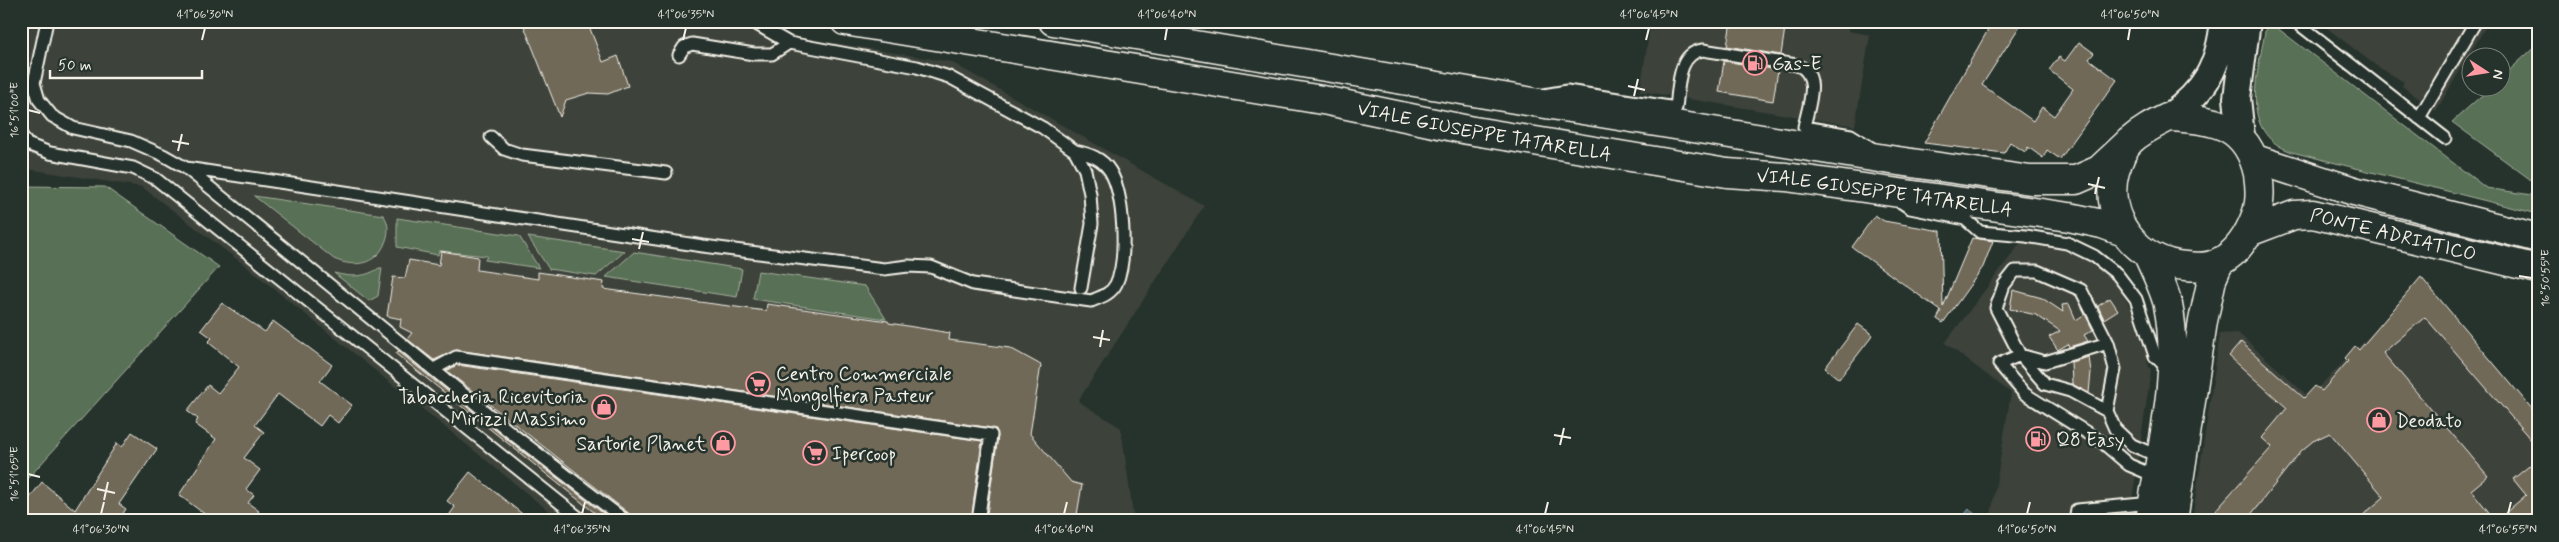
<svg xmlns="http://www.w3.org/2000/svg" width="2559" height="542" font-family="Mynerve,sans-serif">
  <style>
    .built { fill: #3c433a }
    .green { fill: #587055; stroke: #a6b09e }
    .water { fill: #496870; stroke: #8d9fa0 }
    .building { fill: #716959; stroke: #f4f1e8 }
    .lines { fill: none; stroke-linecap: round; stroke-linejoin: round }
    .service-casing { stroke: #f4f1e8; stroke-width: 15 }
    .tertiary-casing { stroke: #f4f1e8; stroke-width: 30 }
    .secondary-casing { stroke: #f4f1e8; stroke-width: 31 }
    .service { stroke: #26332d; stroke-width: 11 }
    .tertiary { stroke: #26332d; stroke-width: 26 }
    .secondary { stroke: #26332d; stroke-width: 28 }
    .ticks { fill: none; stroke: #f4f1e8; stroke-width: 2 }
    .labels { text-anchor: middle; stroke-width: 5; stroke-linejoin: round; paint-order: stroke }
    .poi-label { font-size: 19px; fill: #f4f1e8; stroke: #26332d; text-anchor: start }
    .street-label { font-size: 19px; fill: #f4f1e8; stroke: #26332d }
    .neatline { fill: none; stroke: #f4f1e8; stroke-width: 2 }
    .ticks-label { font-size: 12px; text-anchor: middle; fill: #f4f1e8 }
  </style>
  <rect width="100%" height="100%" fill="#26332d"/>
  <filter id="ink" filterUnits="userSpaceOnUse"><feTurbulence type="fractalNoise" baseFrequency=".02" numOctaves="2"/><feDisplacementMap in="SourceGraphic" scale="10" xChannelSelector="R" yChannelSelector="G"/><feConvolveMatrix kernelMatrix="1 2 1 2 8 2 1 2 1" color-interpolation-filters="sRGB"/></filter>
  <g filter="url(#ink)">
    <path class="built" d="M21,21H699L951,62L1204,206L1078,401L1121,428L1134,521H561L242,263L142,187L21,168Z
      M1651,21H1849L1848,31L1870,35L1855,126L1640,91Z
      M2318,21H2489L2436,111L2402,86L2404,82L2375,65Z
      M2022,241L2055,246L2090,260L2106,272L2120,288L2138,324L2147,350V362L2151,371L2129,521H1990L2011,393L1945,343Z
      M2421,284L2538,427V516L2532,521H2192L2220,334L2238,333L2309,397Z"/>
    <path class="green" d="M2268,24H2272L2486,188L2538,196V214L2292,152C2236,132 2259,71 2266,26Z
      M2538,44V185L2452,122L2490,88H2502V77Z
      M21,186L105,187L219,267L21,486Z
      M254,196L383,215C388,220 389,230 387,237C380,264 356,269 334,259Z
      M397,218L519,236L539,268L485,260L487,256L439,251L438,255L397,247Z
      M528,237L625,251L596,276L549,269Z
      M634,252L742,269L737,297L606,277Z
      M379,268H382L378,296L369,301L334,273C350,277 365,278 379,268Z
      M758,271L865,286L886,319L753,299Z"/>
    <path class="water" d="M1969,509L1983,521H1959Z"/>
    <path class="building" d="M522,21H587L603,62L618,56L628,86L608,94L589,93L566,100L560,117Z
      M1731,21H1786L1781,55L1727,46Z
      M1993,21H2023L1982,85L2033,121L2042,107L2054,116L2073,89L2049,70L2059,57L2065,61L2079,42L2094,53L2089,59L2117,80L2060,159L2047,150L2043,158L2028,147L2025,152L2010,142L2004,153L1924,143Z
      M1724,61L1778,70L1773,101L1719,92Z
      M1875,215L1884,221L1941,231L1943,307L1972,238L1993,241L1983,267L1943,323L1937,319L1941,311L1852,247Z
      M441,251L478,257L477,270L538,279V272L604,282L603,289L766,311L767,304L888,321L889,323L950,333L949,340L1010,348L1041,365L1030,434L1071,482L1082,485L1076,521H986L998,436L996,429L992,428L457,350L434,360L407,339L412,333L400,327L401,319L387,316L393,277L405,278L409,260L439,265Z
      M2421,277L2538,416V448L2425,317L2383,353L2488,476L2471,490L2496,521L2526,495L2513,479L2538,459V511L2527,521H2356L2384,497L2330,433L2313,441L2301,451L2246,521H2221L2213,513L2272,447L2262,438L2287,408L2229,356L2241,342L2304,398L2315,386L2322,391L2348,361L2345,358L2355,346L2359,350Z
      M2013,290L2042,298L2063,312L2062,305L2069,304L2076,320L2085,314L2093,330L2084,335L2088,341L2069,347L2068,344L2058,350L2049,337L2060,331L2036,315L2010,309Z
      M2110,298L2118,310L2104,319L2098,306Z
      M222,303L265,332L273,321L332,365L320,381L352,405L338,423L328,415L320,426L278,394L255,425L264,432L244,458L260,470L246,489L254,495L248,503L259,511L251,521H214L179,495L216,439L195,424L198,419L187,411L208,385L218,393L239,367L208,342L212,338L201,330Z
      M1858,324L1873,335L1839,379L1825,368Z
      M398,351L510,442L613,521H605L396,354Z
      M2089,357L2091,372L2089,393L2072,384L2071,362Z
      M457,365L982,441L971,521H633L631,515L447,371Z
      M132,432L157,449L119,504L126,509L118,521H21V509L42,482L75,510L117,443L122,447Z
      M470,472L531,521H445L455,507L447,501Z"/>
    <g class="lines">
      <g class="service-casing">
        <path id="service" d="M47,21L34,83L39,100L52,116L73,128L131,141L163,155L186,168L703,246L884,269L908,266L931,267L973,284L1091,301C1101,297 1111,294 1116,284C1128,259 1124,194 1110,171C1102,158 1089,154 1075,151
          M751,21L789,43L917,67L949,77L1043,128L1075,151L1085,170L1090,194L1092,224L1081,288
          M2295,21L2445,138
          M21,25L22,21
          M679,55L684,47L692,44L754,54H772L789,43
          M1544,95L1567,91L1676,108C1679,87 1677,53 1703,50L1797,65C1822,74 1808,107 1804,127L1851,135L1873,149
          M2419,118L2476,21
          M21,135L27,144L50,153L133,168L156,179L583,521
          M491,137L504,149L522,155L666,173
          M186,168L515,436L626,521
          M1901,202L1910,208L1965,219L1980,232L2026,236L2067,243L2094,256L2117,274L2136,299L2155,356L2170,371
          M434,369L456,357L991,435L978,521
          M2107,411L2070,391L2045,384L2020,355L1996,308L2004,285L2015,271H2037L2081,290L2108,343
          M2157,477L2129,465L2102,442L2025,394L1999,364L2020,355L2045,362L2108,343L2115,369L2107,411L2115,429L2132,445L2160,457
          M2075,521L2077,510L2152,503"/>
      </g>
      <g class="tertiary-casing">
        <path id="tertiary" d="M2169,117C2206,90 2219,67 2224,21
          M2241,136L2237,98L2247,21"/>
      </g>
      <g class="secondary-casing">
        <g id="secondary">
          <path id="s1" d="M845,21L1328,101L1468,130L1727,173L1786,177L2069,217L2102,224L2124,232"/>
          <path d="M1053,21L1521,100L1891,160L2030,180H2076L2099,170L2129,142"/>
          <path d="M2169,117C2214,119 2247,124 2258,174C2260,187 2261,202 2256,215C2249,234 2238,253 2219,262C2211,267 2196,267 2186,266C2138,263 2102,219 2115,171C2118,162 2123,148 2130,141C2142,130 2155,124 2169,117Z"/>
          <path d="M2255,159L2354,191L2538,238"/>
          <path id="s2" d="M2249,232L2294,215L2313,214L2538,269"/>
          <path d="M2148,255C2155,271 2164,288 2168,305C2182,373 2160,452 2150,521"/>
          <path d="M2173,521L2203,321L2212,279L2219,263"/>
        </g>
      </g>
      <use href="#service" class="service"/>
      <use href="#tertiary" class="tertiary"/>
      <use href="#secondary" class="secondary"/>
    </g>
  </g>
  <path class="ticks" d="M202,40L205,28M683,40L686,28M1165,40L1167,28M1646,40L1649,28M2128,40L2130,28M1628,86L1645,90M1634,96L1638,79M28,110L40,113M172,141L189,144M178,151L182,134M2088,184L2105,188M2095,194L2099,177M632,239L649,242M639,249L643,232M2519,276L2532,278M1093,337L1110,340M1100,347L1103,330M1554,435L1571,438M1560,445L1564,428M28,474L40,477M97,489L115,493M104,500L108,482M101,514L104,502M582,514L585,502M1064,514L1067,502M1545,514L1548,502M2027,514L2030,502M2508,514L2511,502"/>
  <defs>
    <g id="fuel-ring" transform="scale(1.25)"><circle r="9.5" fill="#26332d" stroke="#ff9aa2" stroke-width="1.5"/><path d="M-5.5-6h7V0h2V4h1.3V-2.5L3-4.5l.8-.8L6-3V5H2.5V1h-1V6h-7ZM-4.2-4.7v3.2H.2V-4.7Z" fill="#ff9aa2"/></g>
    <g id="supermarket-ring" transform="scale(1.25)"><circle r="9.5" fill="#26332d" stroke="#ff9aa2" stroke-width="1.5"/><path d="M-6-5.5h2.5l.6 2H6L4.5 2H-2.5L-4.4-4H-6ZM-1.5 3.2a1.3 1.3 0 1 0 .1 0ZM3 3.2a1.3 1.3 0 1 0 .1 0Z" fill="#ff9aa2"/></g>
    <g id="shop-ring" transform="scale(1.25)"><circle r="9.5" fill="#26332d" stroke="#ff9aa2" stroke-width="1.5"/><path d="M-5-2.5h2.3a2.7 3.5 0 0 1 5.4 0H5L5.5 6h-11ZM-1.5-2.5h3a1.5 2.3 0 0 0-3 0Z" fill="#ff9aa2"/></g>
  </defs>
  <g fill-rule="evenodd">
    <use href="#fuel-ring" x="1755" y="63"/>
    <use href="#supermarket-ring" x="758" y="384"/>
    <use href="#shop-ring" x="604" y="407"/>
    <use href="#shop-ring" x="2379" y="420"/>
    <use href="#fuel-ring" x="2038" y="439"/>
    <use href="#shop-ring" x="723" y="443"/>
    <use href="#supermarket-ring" x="815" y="453"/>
  </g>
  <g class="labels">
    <g class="poi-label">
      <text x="1772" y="70">Gas-E</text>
      <text x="776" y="380">Centro Commerciale<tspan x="776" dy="22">Mongolfiera Pasteur</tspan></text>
      <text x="586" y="403" text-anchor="end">Tabaccheria Ricevitoria<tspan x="586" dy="22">Mirizzi Massimo</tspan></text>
      <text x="2396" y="427">Deodato</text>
      <text x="2056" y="446">Q8 Easy</text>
      <text x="706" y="450" text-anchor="end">Sartorie Planet</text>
      <text x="832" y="460">Ipercoop</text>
    </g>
    <g class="street-label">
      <text dy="7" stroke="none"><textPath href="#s1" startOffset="649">VIALE GIUSEPPE TATARELLA</textPath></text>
      <text dy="7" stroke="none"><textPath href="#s1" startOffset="1054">VIALE GIUSEPPE TATARELLA</textPath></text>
      <text dy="7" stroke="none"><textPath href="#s2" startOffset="150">PONTE ADRIATICO</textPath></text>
    </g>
  </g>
  <rect width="2559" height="542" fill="none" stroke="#26332d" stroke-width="55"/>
  <g transform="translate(2486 72) rotate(102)"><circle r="24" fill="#26332d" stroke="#787f78"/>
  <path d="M0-4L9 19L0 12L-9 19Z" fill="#ff9aa2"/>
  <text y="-8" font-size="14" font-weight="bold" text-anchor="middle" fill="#f4f1e8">N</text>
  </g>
  <path d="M50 70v8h152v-8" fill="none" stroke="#f4f1e8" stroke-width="2.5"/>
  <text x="58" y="70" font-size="15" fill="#f4f1e8" stroke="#26332d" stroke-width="4" paint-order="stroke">50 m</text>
  <rect x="28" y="28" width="2504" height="486" class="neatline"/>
  <g class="ticks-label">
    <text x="205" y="18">41°06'30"N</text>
    <text x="686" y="18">41°06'35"N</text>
    <text x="1167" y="18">41°06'40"N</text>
    <text x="1649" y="18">41°06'45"N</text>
    <text x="2130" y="18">41°06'50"N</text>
    <text transform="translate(14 110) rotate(-90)" y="4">16°51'00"E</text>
    <text transform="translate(2545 278) rotate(-90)" y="4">16°50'55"E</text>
    <text transform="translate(14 474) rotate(-90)" y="4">16°51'05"E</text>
    <text x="101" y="533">41°06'30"N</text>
    <text x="582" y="533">41°06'35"N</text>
    <text x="1064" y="533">41°06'40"N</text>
    <text x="1545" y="533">41°06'45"N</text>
    <text x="2027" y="533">41°06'50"N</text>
    <text x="2508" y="533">41°06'55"N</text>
  </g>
</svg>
